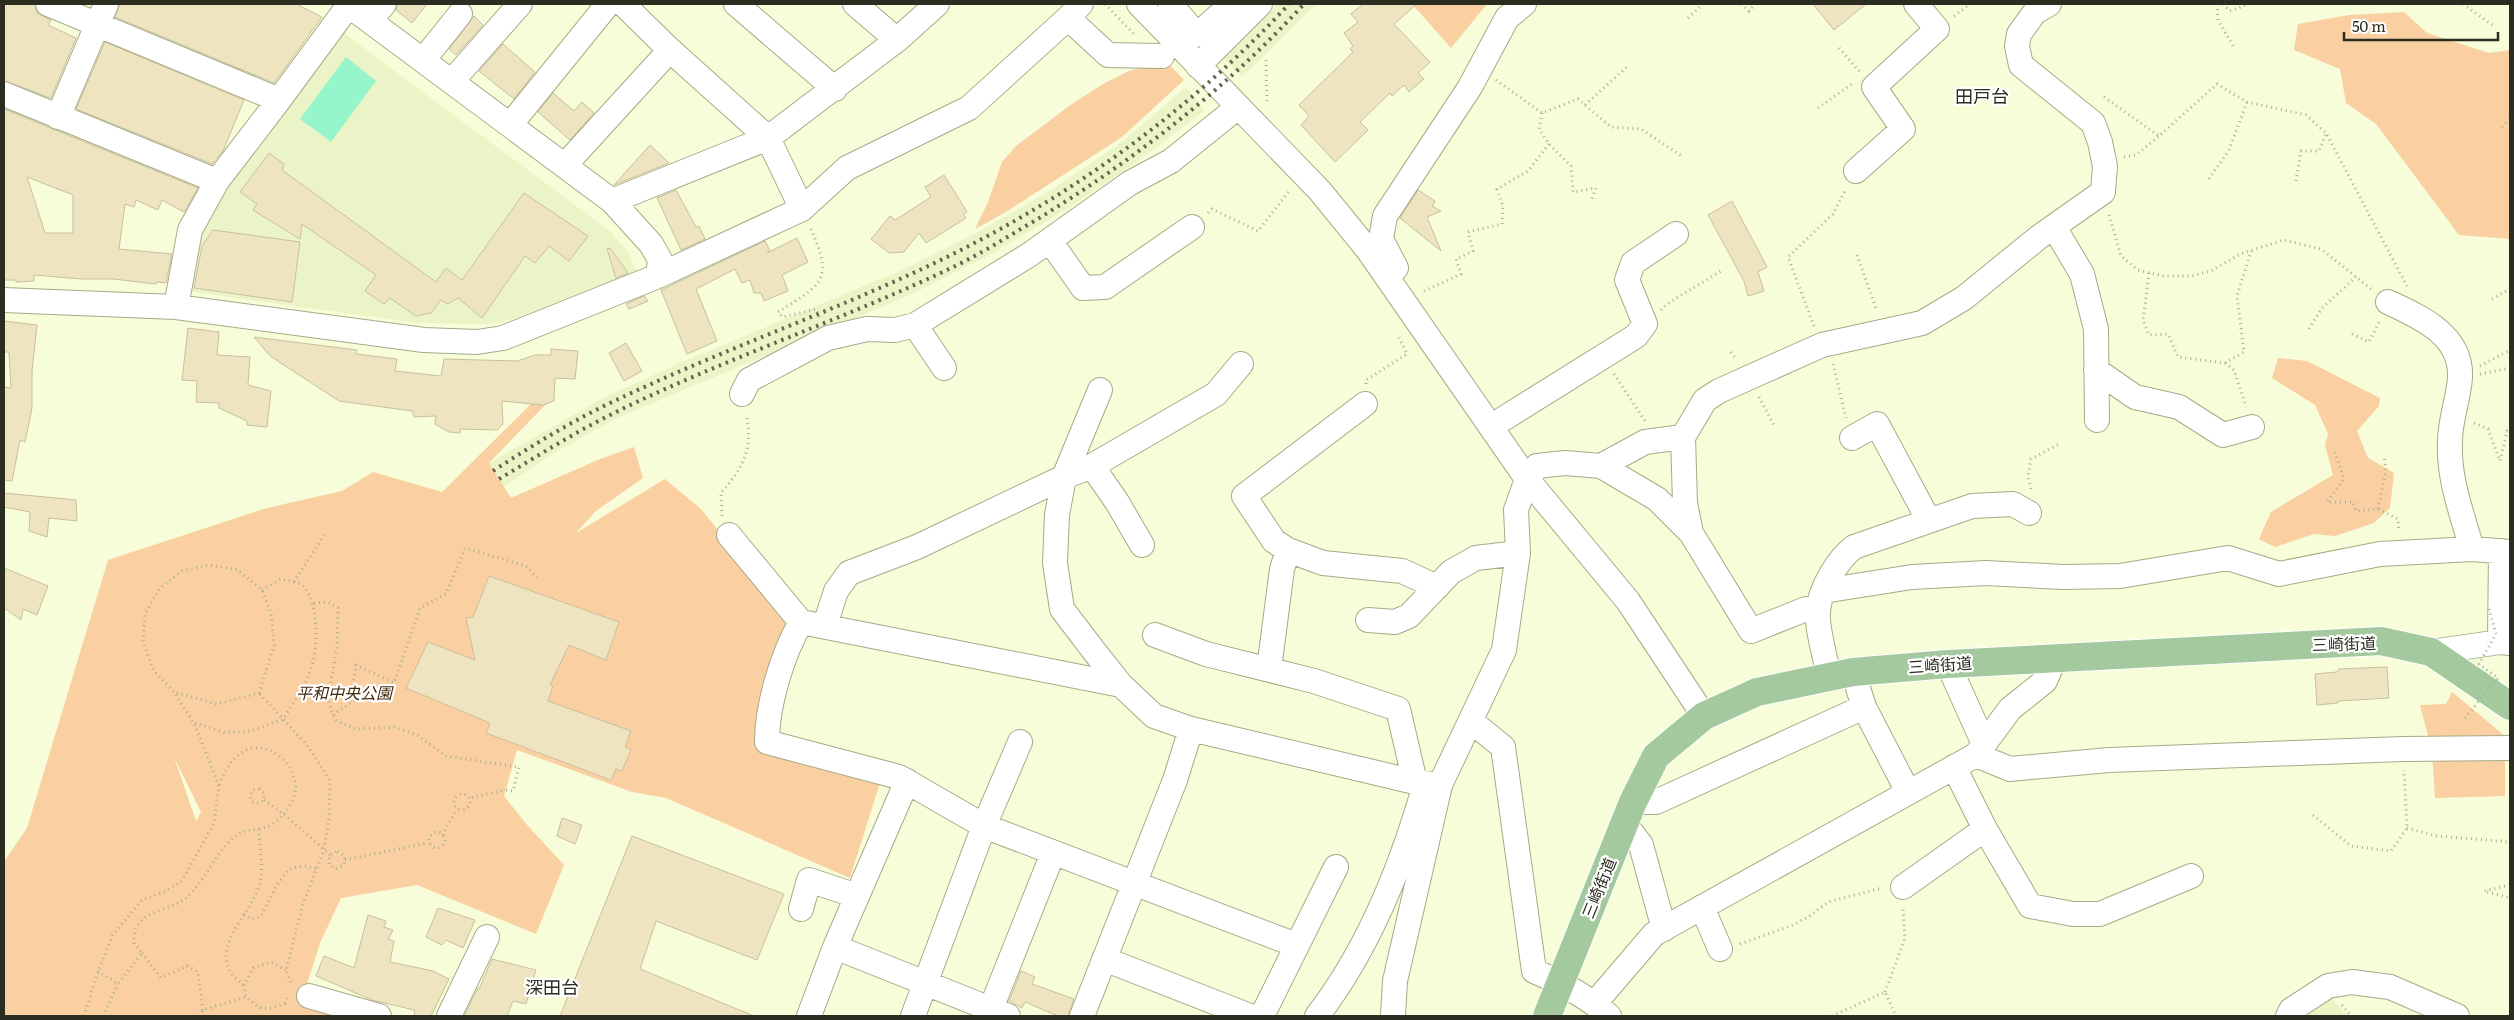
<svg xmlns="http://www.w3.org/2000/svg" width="2514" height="1020" font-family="Literata,'Noto Sans JP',serif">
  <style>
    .built { fill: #ebf4c7 }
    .green { fill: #facfa1; fill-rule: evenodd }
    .water { fill: #97f5cc }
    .building { fill: #efe4c0; stroke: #cabf9c; fill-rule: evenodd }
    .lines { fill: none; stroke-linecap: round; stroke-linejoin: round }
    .minor-casing { stroke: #a5ab88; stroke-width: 26 }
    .major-casing { stroke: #fff; stroke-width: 30 }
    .path { stroke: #aaaf93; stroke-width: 3; stroke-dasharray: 1 4; stroke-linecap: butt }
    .minor { stroke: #fff; stroke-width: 24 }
    .major { stroke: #a4c99e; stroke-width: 28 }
    .rail { stroke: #616551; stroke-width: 4; stroke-dasharray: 2.5 5; stroke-linecap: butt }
    .path-bridge { stroke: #aaaf93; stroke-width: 3; stroke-dasharray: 1 4; stroke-linecap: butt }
    .labels { text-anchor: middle; stroke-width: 4.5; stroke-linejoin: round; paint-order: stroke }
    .street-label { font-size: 16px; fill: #2a2d1f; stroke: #fff }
    .park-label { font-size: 16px; font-style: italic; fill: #422a0e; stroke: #fff }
    .neighbourhood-label { font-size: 18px; fill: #2a2d1f; stroke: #fff }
  </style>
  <rect width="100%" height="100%" fill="#f6fdd8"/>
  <path class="built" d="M1277,4H1316L1242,77L1223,58Z
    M340,30L611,232L628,252L637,271L510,320L490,324L418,323L186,291L199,224Z
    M1186,87L1205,110L1137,162L1068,208L993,253L912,294L615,419L549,456L504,487L489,463L603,398L680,363L902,270L982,230L1056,187L1122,142Z
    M2329,996L2348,1016H2291Z"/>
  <path class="green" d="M1412,4H1487L1451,48Z
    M2404,12L2427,33L2489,53L2510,50V239L2459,235L2376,124L2346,103L2340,69L2294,50L2298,24L2349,15Z
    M1167,62L1184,80L1122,137L1006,212L975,229L988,202L1002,162L1016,146L1069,106L1103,84L1129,71Z
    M2278,358L2307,361L2380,398L2379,406L2357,431L2368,458L2394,473L2390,508L2374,523L2335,536L2314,534L2275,547L2259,539L2271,512L2333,475L2325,445L2328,434L2315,405L2272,378Z
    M549,401L489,463L511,498L600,459L634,447L643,478L596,511L576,533L665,479L701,509L796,627L767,742L884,770L850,878L666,798L632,792L517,750L504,796L528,826L564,865L536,934L417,885L341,898L320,943L303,997L363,1016H4V862L27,828L108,560L267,508L342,491L373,472L442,492L531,404ZM174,757L201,812L197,820L196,821Z
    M2452,692L2505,736V796L2435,798L2432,751L2420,705L2446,704Z"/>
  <path class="water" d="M346,57L376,81L331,142L300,119Z"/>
  <path class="building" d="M4,4H35L37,13L51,20L48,25L76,38L51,98L4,81Z
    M120,4H296L322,17L274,83L115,17Z
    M397,4H427L412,23L396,10Z
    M1363,4H1417L1394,24L1430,62L1418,73L1424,79L1409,92L1404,85L1392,96L1390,93L1360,122L1368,130L1335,162L1301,125L1309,116L1299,105L1353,52L1350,49L1353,46L1344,33L1358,22L1351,14Z
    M1813,4H1866L1834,30Z
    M474,16L483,25L456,55L449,49Z
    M105,42L244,100L223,151L212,164L76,109Z
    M503,44L535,72L514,99L479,71Z
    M553,93L574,111L582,102L594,113L570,140L538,112Z
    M4,109L198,188L184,212L162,200L158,210L136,200L134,207L125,204L119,249L172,254L166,283L156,282V284L113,279H81L34,275V281L16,282V280H4ZM27,177L73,195V233H45Z
    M650,145L669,163L614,185Z
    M269,153L284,164L282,170L436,282L446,268L462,280L524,193L588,236L569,261L549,246L535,263L525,256L482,318L458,298L448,304L441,300L431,313L416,316L390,298L384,304L365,291L376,275L302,224L300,239L253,210L257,204L240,192Z
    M944,175L967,212L963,214L966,218L926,243L919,233L904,252L889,253L871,239L890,216L895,220L931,197L925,187Z
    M676,190L696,227L699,226L705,239L681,250L657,198Z
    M1418,190L1435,201L1432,206L1441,211L1427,217L1441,251L1400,218Z
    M1732,201L1767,267L1758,272L1764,291L1748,296L1744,281L1708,215Z
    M213,230L300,242L292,302L194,288L202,246Z
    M797,238L808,262L782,275L788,291L764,301L761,293H754L750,280L742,283L735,269L696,289L717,341L687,354L661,290L765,241L770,251L767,253Z
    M610,248L628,273L616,278L607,249Z
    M644,296L648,301L629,309L626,304Z
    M4,321L37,325L32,371V408L25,442L20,440L12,481L4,480V387L11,388L9,352H4Z
    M188,328L219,332L217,355L250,357L248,385L271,391L267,427L247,425V421L219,408V403L196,402L197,381L182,380Z
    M254,337L357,350L356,354L397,359L395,371L441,376L444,359L517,361L535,355H551V349L578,351L575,379L555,378L554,401L543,405L502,401L503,424L497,430L460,429V433L449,432L435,424L436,416L414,417L412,411L339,401L270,356Z
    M626,343L642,371L624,381L609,353Z
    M4,493L76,500L77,521L49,518L47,537L29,531L30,512L4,507Z
    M4,568L48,586L37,615L23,609L21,620L4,608Z
    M489,576L619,622L606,660L569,645L550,685L553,686L548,701L631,731L625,747L631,750L622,771L616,769L611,780L486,733L490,723L406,688L428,642L475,660L466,618L473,617Z
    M2387,667L2389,698L2338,701V703L2317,705L2315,674L2337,672L2339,669Z
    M562,818L582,825L575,844L557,836Z
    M632,836L784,894L757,960L656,921L640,969L754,1016H560Z
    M438,908L475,920L463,948L446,940L442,945L426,937Z
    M368,915L386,921L384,927L393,930L388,939L394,941L390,962L433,971L449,979L431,1016H415L414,1010L372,1000L316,976L324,956L354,968Z
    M492,959L536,970L526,1004L513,1001L507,1016H464L478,988L479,989Z
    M1021,971L1035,977L1032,984L1074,999L1068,1016H1058L1025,1002L1022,1008L1009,1001Z"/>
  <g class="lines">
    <g class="minor-casing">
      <path id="minor" d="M48,4L279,100
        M347,4L612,201L651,244L660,260L658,276
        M623,4L670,50L768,138L802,209
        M736,4L835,89
        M855,4L897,40
        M1139,4L1320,191L1368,250L1527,479L1628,601L1704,716
        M1170,4L1197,35L1232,4
        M1068,18L1108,55L1162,56
        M370,20L384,4
        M424,59L460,14
        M1198,66L1260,4
        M452,81L520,4
        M4,94L217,181
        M58,117L106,4
        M510,125L608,4
        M565,165L670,50
        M1856,171L1903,129L1874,87L1937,29L1916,4
        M612,201L768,138L897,40L937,4
        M2054,227L2082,274L2096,329L2097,420
        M1050,241L1083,288L1105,287L1192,227
        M1396,268L1381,239L1385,216L1470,87L1507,18L1524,4
        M4,300L176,307L424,340L477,342L503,338L658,276L802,209L847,168L969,108L1068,18L1081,4
        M2388,302C2420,317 2462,335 2460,377C2459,398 2450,419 2450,441C2448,478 2462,514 2472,549
        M176,307L190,230L217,181L279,100L349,5
        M915,325L944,368
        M2096,370L2135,397L2179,407L2223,435L2252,427
        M1100,390L1064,477L1057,515L1055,563L1062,609L1094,651L1121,685L1154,716L1191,729L1415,782L1440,785
        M742,394L749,380L828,338L867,329L895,330L915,325L1029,255L1130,183L1171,161L1238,107
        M1365,404L1244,496L1274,541L1288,550L1323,563L1402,571L1437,587
        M1503,419L1636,336L1645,324L1627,280L1633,263L1676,234
        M1683,437L1685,503L1691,533L1751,631L1806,609L1818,612
        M1852,438L1877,424L1928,519
        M1092,466L1117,502L1142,545
        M1601,466L1657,499L1691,533
        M729,535L801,622L1121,685
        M1823,591L1912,577L1986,573L2063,577L2120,576L2228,558L2279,574L2380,554L2472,549L2510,552
        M1368,620L1395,622L1409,616L1451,572L1476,558L1518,553
        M801,622C782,655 767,705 767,742L899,777L984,826L1296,945
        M825,625L836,591L849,573L917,547L1064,477L1092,466L1216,394L1241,364
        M1155,635L1206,654L1314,681L1398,709L1415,782
        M2500,642L2501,551
        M2431,652L2500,642L2510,643
        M1948,664L1984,744
        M1269,669L1282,569L1288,550
        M1853,672L1864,707L1908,792
        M1829,677C1826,660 1816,626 1818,611C1820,589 1837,560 1854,547L1972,506L2013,504L2029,513
        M1472,722L1503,747L1534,971C1562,983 1587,996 1609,1016
        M1976,755L2010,769L2109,760L2403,749L2510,748
        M1954,767L1985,829L2030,906L2073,914H2100L2191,876
        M1633,802H1656L1864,707
        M1625,824L1641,845L1664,929
        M1903,887L1985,829
        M1702,907L1720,949
        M801,909L809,880L857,896
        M835,947L1008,1016
        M1104,959L1250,1016
        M309,996L379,1016
        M1595,1003L1654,934L1976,755L2010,709L2045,681L2054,659
        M449,1016L487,937
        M809,1016L835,947L907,781
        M913,1016L984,826L1020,742
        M988,1016L1053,853
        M1082,1016L1175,780L1191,729
        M1262,1016L1336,867
        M1317,1016C1368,950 1401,868 1424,788
        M1393,1016L1395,981L1440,785L1504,650L1518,553L1516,510L1527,479L1537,466L1565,463L1601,466L1645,442L1683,437L1705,400L1719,391L1822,345L1922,323L1964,298L2039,237L2103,192L2105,166L2100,142L2093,123L2021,65L2017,46L2019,34L2035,12L2049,4
        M2288,1016L2291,1010L2328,986L2352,982L2390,987L2457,1016"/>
    </g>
    <g class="major-casing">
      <path id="major" d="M1547,1016L1633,802L1656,756L1704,716L1757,692L1853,672L1948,664L2381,641L2431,652L2510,706"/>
    </g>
    <path class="path" d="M1105,4L1134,34
      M1741,4L1749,11L1755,4
      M2217,4L2218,20L2235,49
      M2223,4L2230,11L2249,4
      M2463,4L2495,27
      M1954,16L1970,4
      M1688,18L1703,4
      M1839,48L1860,72
      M1266,60L1267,104
      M1496,80L1542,113L1578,99L1611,127L1641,129L1683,157
      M2104,97L2159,136L2217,84L2247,102L2306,115L2326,133L2407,286
      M1585,105L1629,65
      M1818,108L1853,83
      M1542,113L1539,129L1549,144L1571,166L1573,192L1596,188L1591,202
      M2502,127L2510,119
      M2124,157L2136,155L2159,136
      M2209,179L2229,150L2247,102
      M2296,181L2301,151H2319L2326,134
      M1208,213L1212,209L1258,231L1290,190
      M2109,215L2121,256L2138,270L2163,276H2192L2211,271L2240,254L2284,240L2321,249L2371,289
      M811,229C834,281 822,284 778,312L783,317L816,309L820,319
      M1857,255L1877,311
      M2149,273L2143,320L2149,335L2168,334L2178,357L2225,363L2234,370L2246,407
      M1424,291L1461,274L1456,259L1473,251L1468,232L1502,224L1503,206L1497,189L1528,171L1549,144
      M2492,299L2510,289
      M1661,310L1670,302L1721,271
      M1814,326L1788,257L1833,214L1846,189
      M2309,329L2322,308L2356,277
      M2352,334L2369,342L2379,322
      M1731,352L1736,359
      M2225,363L2244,352L2237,296L2251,251
      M1833,364L1846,418
      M2480,366L2510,350
      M1614,374L1645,421
      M2480,374L2510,368
      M1366,384V380L1407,354L1398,335
      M1759,397L1774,425
      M2474,423L2488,429L2500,461L2507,431H2510
      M2335,452L2344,479L2327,502H2353L2356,511L2378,509L2398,519L2399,531
      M2031,489L2028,476L2031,459L2059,444
      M2378,509L2386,470L2384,455
      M722,516L721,493C743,468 754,448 746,414
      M294,582L324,535
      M262,590L281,579C288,581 298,581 303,586C320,603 318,650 310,672C305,688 292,704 283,719L307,745L330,780L329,819L324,850L303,904L286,970L291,983
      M314,603L328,602L338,608L337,648L328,699L333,715L337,721L355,729L394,727L417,735L446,756L519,767L513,791L505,790L469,798
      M333,715L359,697L353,686L356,665L394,683L420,608L446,594L465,548L526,566L537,578
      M195,723L226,733L251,731L283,719L259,693
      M259,789L264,793V800L259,803L252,802L250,796L253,790Z
      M454 802a8 8 0 1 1 16 0a8 8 0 1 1-16 0Z
      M264,800L285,815L330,855
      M2313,815L2351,846L2391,851L2407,828L2404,770
      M2407,828L2437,836L2510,842
      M429 840a8 8 0 1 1 16 0a8 8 0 1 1-16 0Z
      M442,835L457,809
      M338,851L345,857L344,865L336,869L329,864L330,855Z
      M345,860L428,843
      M2510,885L2484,891L2510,898
      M244,914L252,919L261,916L277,885L289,869L304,866L317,869
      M1740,944L1793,925L1808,917L1828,902L1882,888
      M142,953L161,978L187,966L198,972L203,1010
      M286,970L271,962L253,968L244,985L246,997C262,1011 265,1011 285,1003L287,998
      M98,971L118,984L142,953L134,943C134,938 134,931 136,928C145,909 174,910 187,897C206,880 216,850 237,835C243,830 250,830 258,829C275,826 284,816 292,802C308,770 266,733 240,754C229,762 224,773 219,785
      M244,985C199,954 252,916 260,883C264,870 259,843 259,829
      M1885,992L1905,938L1903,909
      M2342,1005L2351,1016
      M84,1016L97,975L112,936L142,900L164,892L182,881L214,823L219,786L194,723L174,692L154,671L143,642L145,614L159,589L182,571L210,565L238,570L262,590L271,613L274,645L259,693L217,704L174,692
      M103,1016L118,984
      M199,1016L203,1010L246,997
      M1832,1016L1885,992L1896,1016"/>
    <use href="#minor" class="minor"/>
    <use href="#major" class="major"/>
    <path class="rail" d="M493,471C530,447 567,424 606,405C717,351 834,312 945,258C1073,195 1192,109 1289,4
      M499,479C536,457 572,434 610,415C720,360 838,322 949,269C979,255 1007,237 1036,220C1134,160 1226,89 1304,4"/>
    <path class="path-bridge" d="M2465,718L2498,678L2479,664L2496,634L2489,609"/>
  </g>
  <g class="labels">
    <g class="street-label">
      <text transform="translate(2344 644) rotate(-2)" y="6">三崎街道</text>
      <text transform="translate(1940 665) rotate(-4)" y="6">三崎街道</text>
      <text transform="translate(1599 888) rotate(-68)" y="6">三崎街道</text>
    </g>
    <g class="park-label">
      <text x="344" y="699">平和中央公園</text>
    </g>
    <g class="neighbourhood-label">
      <text x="1982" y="103">田戸台</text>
      <text x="552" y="994">深田台</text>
    </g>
  </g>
  <rect width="2514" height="1020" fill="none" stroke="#2a2d1f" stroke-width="10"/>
  <path d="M2344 32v8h154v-8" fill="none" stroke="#2a2d1f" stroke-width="2.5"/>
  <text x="2352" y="32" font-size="15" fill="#2a2d1f" stroke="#ffffff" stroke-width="4" paint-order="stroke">50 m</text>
</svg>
